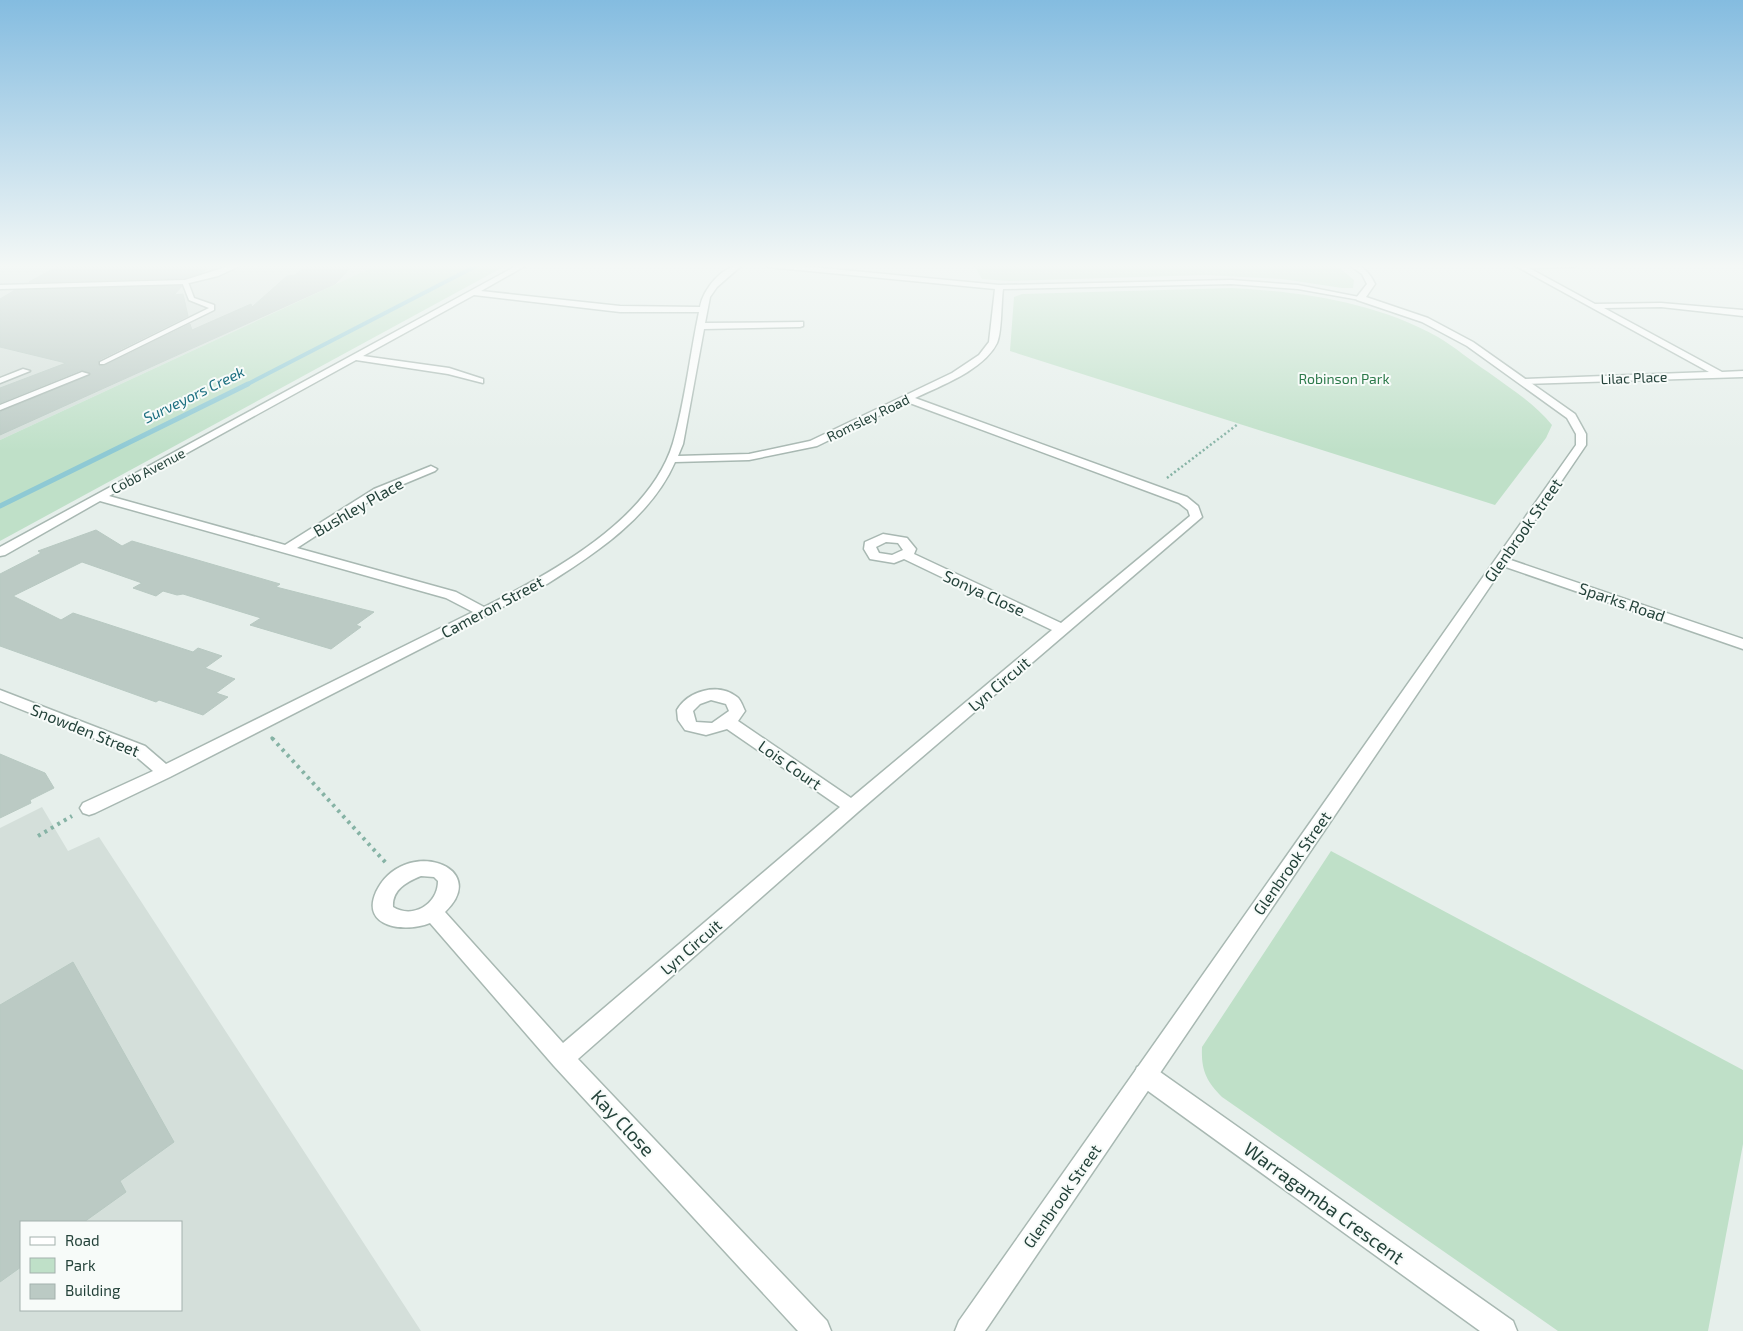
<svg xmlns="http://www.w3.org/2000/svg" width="1743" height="1331" font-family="'Exo 2',sans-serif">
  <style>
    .built { fill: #d4dfda; fill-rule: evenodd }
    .green { fill: #bfe0c8 }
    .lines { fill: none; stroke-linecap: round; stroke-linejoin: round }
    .stream-far1 { stroke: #8ec9d4; stroke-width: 4 }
    .stream { stroke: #8ec9d4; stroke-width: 5 }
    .building { fill: #bbcac4; stroke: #b8c9c2 }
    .service-casing { stroke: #a8b8b2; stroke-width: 3 }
    .minor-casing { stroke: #a8b8b2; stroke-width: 3 }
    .tertiary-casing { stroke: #a8b8b2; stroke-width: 3 }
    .path-far2 { stroke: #86b3a5; stroke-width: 2.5; stroke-dasharray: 2 2.5; stroke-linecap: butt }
    .path-far1 { stroke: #86b3a5; stroke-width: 3; stroke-dasharray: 2.5 4; stroke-linecap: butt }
    .path { stroke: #86b3a5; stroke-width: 4; stroke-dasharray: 3 4.5; stroke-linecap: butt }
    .service { fill: #fff; fill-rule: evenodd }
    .minor { fill: #fff; fill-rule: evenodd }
    .tertiary { fill: #fff; fill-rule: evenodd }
    .labels { text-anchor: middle; stroke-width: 4; stroke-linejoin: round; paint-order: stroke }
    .far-street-label { font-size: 14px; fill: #24423a; stroke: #f7fbf9 }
    .far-park-label { font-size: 14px; fill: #2d7a4b; stroke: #f7fbf9 }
    .far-water-label { font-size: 15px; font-style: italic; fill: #1c6f80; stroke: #f7fbf9 }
    .street-label { font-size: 16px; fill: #24423a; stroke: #f7fbf9 }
    .near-street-label { font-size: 19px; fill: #24423a; stroke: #f7fbf9 }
  </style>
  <rect width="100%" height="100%" fill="#e6efeb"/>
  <path class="built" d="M0,265H377L0,440Z
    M42,807L68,851L99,837L421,1331H0V828ZM21,1222H181V1310H21Z"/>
  <path class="green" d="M377,265H507L0,541V440Z
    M974,265H1336L1354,280L1353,288H1342L1282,279L1206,275L1009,281L982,279Z
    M1232,288C1303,292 1375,302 1438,337C1455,347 1471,361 1488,372C1511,389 1534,403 1552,425L1546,438L1495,505L1010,351L1014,297L1022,294Z
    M1331,851L1743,1070V1144L1708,1331H1558L1222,1097C1206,1081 1201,1070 1202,1047Z"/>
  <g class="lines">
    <path class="stream-far1" d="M246,385L478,265"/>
    <path class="stream" d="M0,506L248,384"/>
  </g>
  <path class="building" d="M60,265H212L201,273L185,278L29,282Z
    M353,265L335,284L0,435V412L91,375L81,370L0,403V388L66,363L0,347V299L15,290L182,286L174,295L183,294L188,316L99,360V365L104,366L190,324L192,330L251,304L252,307L287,276L295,275L306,266Z
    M96,530L122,546L132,541L280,584L276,587L374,612L356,625L361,627L331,649L250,625L261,618L183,594L177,595L163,591L156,596L133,588L142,583L82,562L13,596L61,620L73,613L193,652L198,648L222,656L205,668L235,679L216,693L228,697L203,715L159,700L156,702L0,646V574L41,553L38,551Z
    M0,754L45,773L54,788L30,800L31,803L0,818Z
    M73,962L174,1142L120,1181L126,1192L84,1222H21V1267L0,1282V1005Z"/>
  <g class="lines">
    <g class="service-casing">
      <path id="service" d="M185,280L188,282L194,298L214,305V310L104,364H100V362L209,308L189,300L182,282Z
        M23,369L30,371L0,383V378Z
        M82,372L89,374L0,410V405Z"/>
    </g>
    <g class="minor-casing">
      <path id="minor" d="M232,265H242L218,276L185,284L0,289V285L185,280Z
        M518,265H527L481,291L620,306L700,307C703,290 722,265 742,265L717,287L710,297L705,323L803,322V326L800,327L704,329L683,444L678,456L749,454L810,441L952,373L979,355L989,342L995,289L768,267L764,265H791L999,285L1231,280L1298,285L1364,298L1360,300L1298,289L1231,284L1003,289C1001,303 1002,332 997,343C984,370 940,386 915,398L1187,497L1198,506L1202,517L858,812L578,1059L827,1321L831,1331H798L554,1066L430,923C406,933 360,928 376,892C403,835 493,866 445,912L563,1043L840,807L727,729L706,735L685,730L678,720L677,710C688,691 718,682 737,697C741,700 743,707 745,711L738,721L851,798L1052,630L904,559L894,563L870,559L864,549L865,542L883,534L907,538L916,549L914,554L1061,623L1190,516L1188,510L1179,503L907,402L817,446L749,460L675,462C651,517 596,553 547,584L170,777L95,813L89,815L83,813L80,808L83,803L153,771L133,754L0,701V690L145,746L166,764L473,612L446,598L100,501L5,555L0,556V547ZM474,295L620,312H699C690,354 685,402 673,443C650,520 550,574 484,607L456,592L297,548L382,493L435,471L437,469L431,466L374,489L285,545L109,496L356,360L448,374L483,383V379L449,368L363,356ZM886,542L898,543L903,550L892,555L879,553L876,547ZM711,700L726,704L729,711L712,723L696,722L693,711L700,704ZM421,876L434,877L438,881C438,905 412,919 393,907C392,890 406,882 421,876Z
        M1514,265H1578L1574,267L1529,268L1595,304L1661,303L1743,310V316L1661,307L1604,308L1722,372L1743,371V377L1522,384L1520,382L1525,379L1709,372Z
        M1502,557L1743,639V649L1497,564L1495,561Z
        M1145,1064L1153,1067L1513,1321L1517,1331H1480L1137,1083L1134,1075L1137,1067Z"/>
    </g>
    <g class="tertiary-casing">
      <path id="tertiary" d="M1349,265C1363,265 1369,272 1375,284L1366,297L1428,318L1473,342L1575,414L1586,434V445L985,1331H955L959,1321L1576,445V434L1567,418L1467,346L1422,322L1357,300L1356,298L1367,284L1362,274Z"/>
    </g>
    <path class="path-far2" d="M1167,478L1238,424"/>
    <path class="path-far1" d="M271,737L273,739"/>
    <path class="path" d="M272,738L386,863
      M38,836L72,816"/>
    <use href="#service" class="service"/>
    <use href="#minor" class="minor"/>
    <use href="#tertiary" class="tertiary"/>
  </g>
  <linearGradient id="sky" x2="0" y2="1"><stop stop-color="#84bce0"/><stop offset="0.59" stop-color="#f4f8f6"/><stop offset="1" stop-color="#f4f8f6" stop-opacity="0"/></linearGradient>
  <rect width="1743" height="451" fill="url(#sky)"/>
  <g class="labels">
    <g class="far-street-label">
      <text transform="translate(1634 378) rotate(-2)" y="5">Lilac Place</text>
      <text transform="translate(868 418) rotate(-26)" y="5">Romsley Road</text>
      <text transform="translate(148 471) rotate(-28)" y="5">Cobb Avenue</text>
    </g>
    <g class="far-park-label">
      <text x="1344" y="384">Robinson Park</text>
    </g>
    <g class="far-water-label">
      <text transform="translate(194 395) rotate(-26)" y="5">Surveyors Creek</text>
    </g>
    <g class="street-label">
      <text transform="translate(358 507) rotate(-30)" y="6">Bushley Place</text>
      <text transform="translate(1523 530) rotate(-55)" y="6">Glenbrook Street</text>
      <text transform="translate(984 593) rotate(25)" y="6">Sonya Close</text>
      <text transform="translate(1622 602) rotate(19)" y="6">Sparks Road</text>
      <text transform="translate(492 607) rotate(-28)" y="6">Cameron Street</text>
      <text transform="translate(999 684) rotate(-40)" y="6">Lyn Circuit</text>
      <text transform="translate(85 730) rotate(22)" y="6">Snowden Street</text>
      <text transform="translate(790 765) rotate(35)" y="6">Lois Court</text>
      <text transform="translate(1292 863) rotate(-55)" y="6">Glenbrook Street</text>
      <text transform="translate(691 947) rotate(-41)" y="6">Lyn Circuit</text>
      <text transform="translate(1062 1196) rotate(-55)" y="6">Glenbrook Street</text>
    </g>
    <g class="near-street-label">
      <text transform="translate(623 1123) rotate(47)" y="7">Kay Close</text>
      <text transform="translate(1324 1203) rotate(36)" y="7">Warragamba Crescent</text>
    </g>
  </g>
  <rect x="20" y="1221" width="162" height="90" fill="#f7fbf9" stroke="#a3b1ad"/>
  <rect x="30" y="1237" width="25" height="8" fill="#ffffff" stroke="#a3b1ad"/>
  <text x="65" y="1246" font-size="15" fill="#24423a">Road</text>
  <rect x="30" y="1258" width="25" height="15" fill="#bfe0c8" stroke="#a3b1ad"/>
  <text x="65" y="1271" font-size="15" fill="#24423a">Park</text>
  <rect x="30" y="1284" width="25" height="15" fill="#bbcac4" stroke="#a3b1ad"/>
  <text x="65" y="1296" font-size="15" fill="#24423a">Building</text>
</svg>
